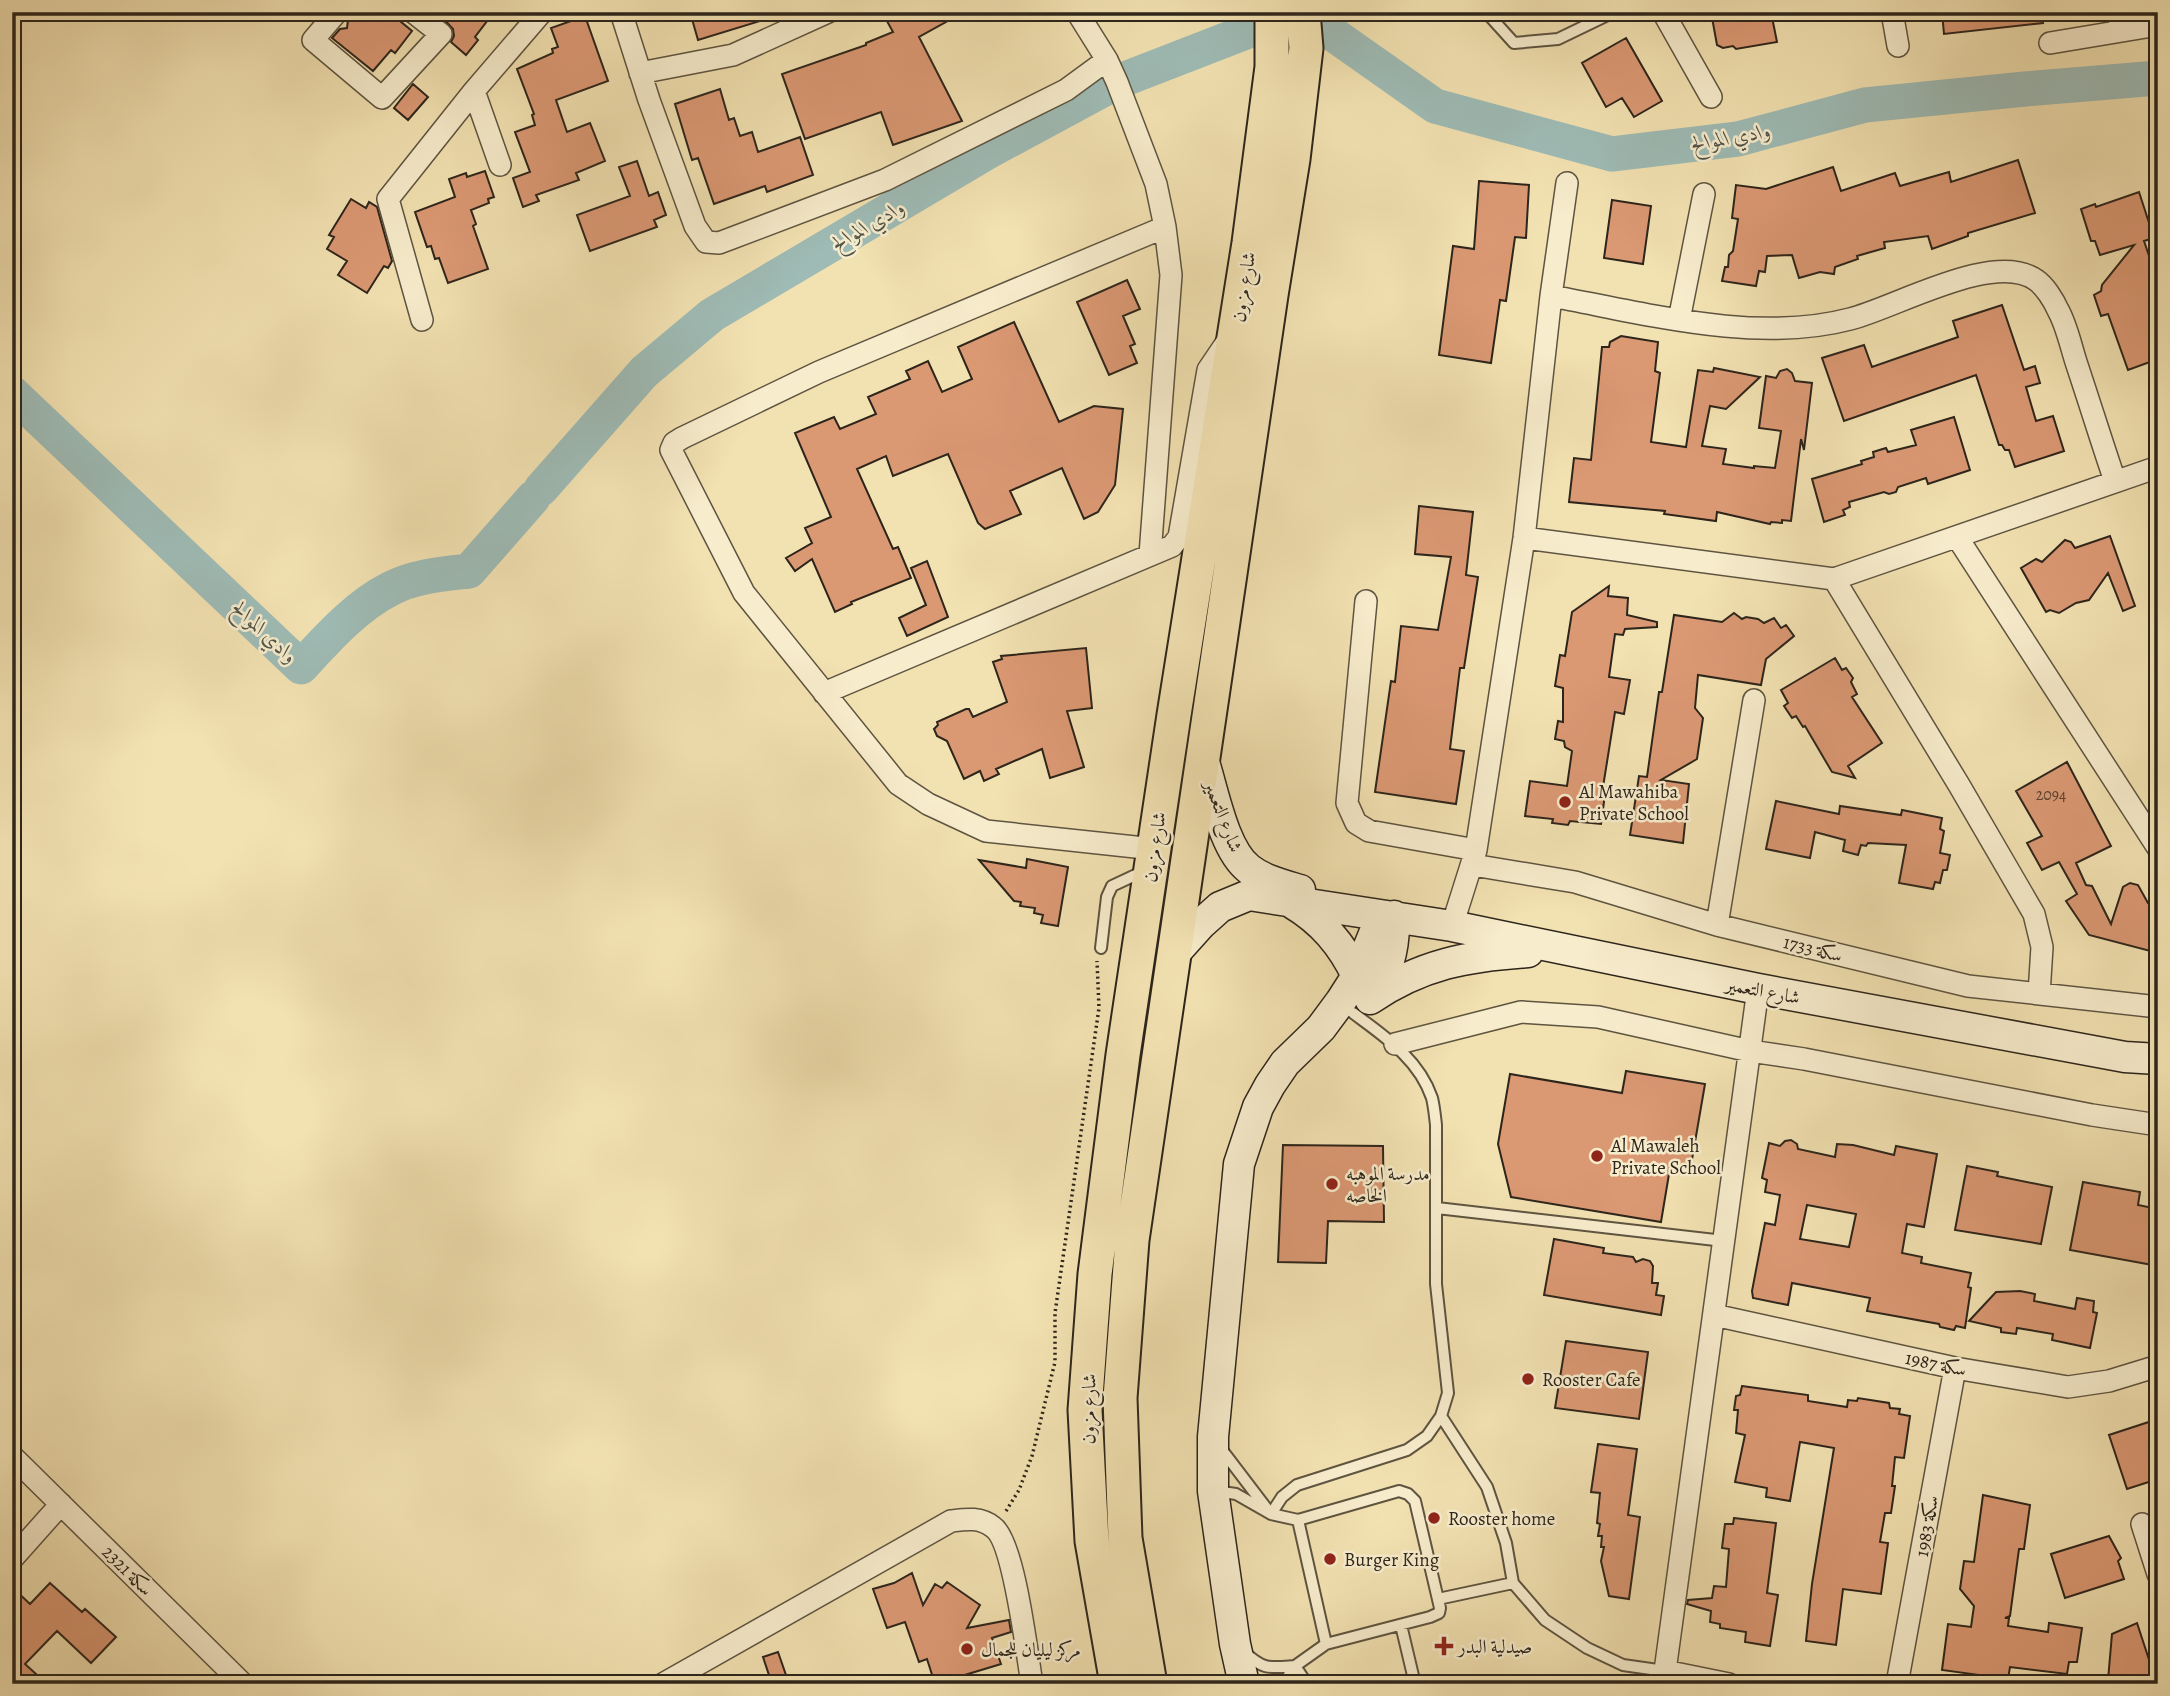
<svg xmlns="http://www.w3.org/2000/svg" width="2170" height="1696" font-family="Alegreya,Amiri,serif">
  <style>
    .lines { fill: none; stroke-linecap: round; stroke-linejoin: round }
    .river { stroke: #9ebbb5; stroke-width: 35 }
    .building { fill: #da9873; stroke: #2d251b; stroke-width: 2; fill-rule: evenodd }
    .lane-casing { stroke: #5e5440; stroke-width: 14 }
    .street-casing { stroke: #5e5440; stroke-width: 24 }
    .secondary-casing { stroke: #2d251b; stroke-width: 33 }
    .primary-casing { stroke: #2d251b; stroke-width: 37 }
    .path { stroke: #2d251b; stroke-width: 3.5; stroke-dasharray: 2 3.5; stroke-linecap: butt }
    .lane { stroke: #f7eccc; stroke-width: 10 }
    .street { stroke: #f7eccc; stroke-width: 21 }
    .secondary { stroke: #f7eccc; stroke-width: 30 }
    .primary { stroke: #f2e1b1; stroke-width: 33 }
    .poi-dot { fill: #8f2418; stroke: #f7eccc; stroke-width: 2.5 }
    .labels { text-anchor: middle; stroke-width: 5; stroke-linejoin: round; paint-order: stroke }
    .number-label { font-size: 16px; fill: #584231 }
    .street-label { font-size: 19px; fill: #2d251b; stroke: #f7eccc }
    .poi-label { font-size: 19px; fill: #2d251b; stroke: #f7eccc; text-anchor: start }
    .water-label { font-size: 21px; font-style: italic; fill: #4f5249; stroke: #f7eccc }
  </style>
  <rect width="100%" height="100%" fill="#f2e1b1"/>
  <filter id="stains"><feTurbulence type="fractalNoise" baseFrequency=".00286" numOctaves="4"/><feColorMatrix values="0 0 0 0 .2 0 0 0 0 .09 0 0 0 0 .02 0 0 0 .5 -.17"/></filter>
  <radialGradient id="worn" r=".72"><stop offset=".6" stop-color="#630" stop-opacity="0"/><stop offset="1" stop-color="#630" stop-opacity=".3"/></radialGradient>
  <g class="lines">
    <path class="river" d="M1330,32L1435,106L1612,154L1738,139L1865,105L2025,89L2158,78
      M12,393L301,667C326,640 356,606 390,589C414,576 443,574 469,571L533,498
      M541,489L644,372L712,315L991,150L1117,82L1246,32"/>
  </g>
  <path class="building" d="M355,12H389L412,31L395,53L391,50L373,71L332,38L340,29L347,28L348,20Z
    M437,12H494L475,37L478,40L466,55L451,42L454,36L453,29Z
    M690,12H775L776,16L698,40Z
    M882,12H964L919,37L962,121L893,145L881,112L805,139L782,74L866,45V43L893,32Z
    M1711,12H1771L1777,42L1736,49L1733,46L1723,48L1717,45Z
    M1942,12H2042L2043,23L1944,34Z
    M585,16L608,81L556,100L567,132L590,123L605,161L576,173L579,180L536,195L539,201L523,207L513,178L530,172L515,132L535,125L532,115L534,114L517,69L553,53L552,49L558,47L551,28Z
    M1626,38L1662,101L1634,117L1622,98L1606,107L1582,63Z
    M413,84L428,97L408,120L394,108Z
    M720,89L729,120L734,118L740,136L752,132L758,152L800,137L813,175L767,192L765,186L714,204L698,158L692,160L675,104Z
    M2018,160L2035,213L1968,233V236L1932,249L1928,236L1884,242L1885,248L1857,256L1858,259L1835,267L1834,274L1820,272L1799,278L1792,255L1767,256L1765,272L1759,271L1756,286L1722,281L1725,267H1728L1729,255L1733,251L1738,219L1732,218L1736,185L1766,189L1833,167L1841,191L1895,173L1900,186L1949,172L1951,182Z
    M637,161L649,196L658,192L666,215L654,220L657,227L590,251L577,215L630,196L619,167Z
    M485,171L494,197L488,199L489,203L471,210L476,224L473,226L488,269L448,283L439,258L435,259L431,246L427,247L415,212L455,197L449,179L466,173L467,177Z
    M1479,181L1529,185L1526,238L1515,237L1506,301L1500,300L1491,363L1439,355L1453,246L1474,249Z
    M2139,192L2154,238L2144,241L2158,282V359L2128,370L2108,314L2101,316L2094,295L2101,291L2102,285L2134,245L2100,255L2095,241H2091L2081,209L2095,204L2096,207Z
    M351,199L366,208L369,202L377,207L392,261L388,268L384,266L367,293L338,275L347,261L327,249L334,237L329,235Z
    M1612,200L1651,206L1643,264L1604,258Z
    M1127,280L1140,309L1123,316L1135,344L1130,346L1137,363L1109,375L1077,302Z
    M2002,305L2024,370L2035,366L2040,383L2026,387L2036,421L2053,416L2064,451L2015,467L2009,450H2005L2002,445H1999L1976,375L1844,421L1822,358L1864,345L1872,367L1958,337L1953,321Z
    M1014,322L1059,422L1094,406L1123,409L1115,485L1098,512L1084,519L1062,468L1010,491L1021,514L985,529L978,523L948,454L893,476L886,456L857,469L893,549L898,547L911,578L851,602L852,604L835,612L812,559L795,571L786,558L812,543L805,528L831,517L795,433L834,417L840,429L876,414L868,397L910,379L906,371L928,361L942,392L972,379L958,347Z
    M1621,336L1658,342L1655,371L1660,373L1651,442L1686,447L1698,370L1713,372L1714,368L1760,377L1726,409L1710,406L1702,446L1726,449L1723,464L1754,468V466L1775,468L1781,431L1759,428L1766,376L1776,378L1780,371L1787,369L1792,373L1795,381L1812,383L1804,450L1801,439L1791,521L1782,520V523L1771,522L1770,524L1717,512L1716,521L1664,514L1665,511L1569,502L1574,458L1591,460L1602,347H1609L1610,342Z
    M1954,417L1970,470L1928,484L1926,478L1898,487L1896,492L1889,494L1884,492L1849,502L1850,507L1843,510L1845,515L1824,522L1812,479L1862,464L1861,461L1874,457L1873,452L1886,448L1888,452L1916,445L1911,430Z
    M1419,506L1473,512L1466,575L1478,577L1464,668H1460L1450,749L1464,751L1456,804L1375,792L1391,681L1395,682L1401,626L1438,630L1451,557L1415,554Z
    M2110,536L2135,606L2123,611L2108,573L2089,600L2076,603L2059,613L2050,610L2046,612L2021,568L2036,559L2042,562L2065,540L2071,542L2075,548Z
    M927,561L948,617L907,636L899,618L926,605L911,568Z
    M1609,586L1608,596L1628,598L1627,615L1657,622V627L1625,629L1623,635L1615,634L1609,677L1630,680L1624,714L1615,712L1603,787H1606L1601,824L1570,821L1568,825L1552,823L1553,819L1525,816L1530,781L1567,786L1572,751L1565,747L1564,741L1555,739L1558,721L1563,722V688L1555,686L1560,655L1565,656L1572,612Z
    M1734,613L1742,619L1746,617L1758,619L1764,623L1774,618L1781,628L1786,625L1794,636L1766,659L1761,685L1698,675L1695,708L1703,718L1697,759L1661,780L1689,784L1683,843L1630,835L1639,776L1647,777L1659,692H1662L1674,615L1722,622Z
    M1086,648L1092,708L1067,711L1084,767L1050,778L1042,749L996,769L999,774L984,781L980,771L964,779L947,741L937,736L934,729L938,725L937,722L966,709H969L973,717L1007,702L993,662L1002,659L1001,656Z
    M1835,658L1842,670L1846,668L1853,678L1851,682L1857,694L1852,697L1882,743L1848,766L1855,778L1832,772L1805,726L1803,727L1796,716L1792,718L1784,706L1788,703L1781,690Z
    M2067,762L2111,846L2076,863L2086,885L2092,886L2111,924L2123,887L2130,883L2138,885L2148,903L2158,900V953L2089,935L2066,901L2077,894L2059,862L2042,870L2027,843L2042,836L2016,791Z
    M1776,801L1839,814L1840,806L1901,815L1902,810L1942,818L1940,829L1944,831L1940,853L1950,855L1947,870H1943L1940,883L1935,882L1933,889L1899,883L1906,845L1868,843L1866,846L1861,845L1858,855L1843,851L1845,840L1815,832L1810,858L1766,849Z
    M1027,859L1068,867L1058,926L1041,923L1043,915L1034,913L1035,908L1020,906L1021,902L1014,901L979,860L1026,868Z
    M1626,1071L1705,1084L1690,1171L1670,1168L1661,1222L1511,1197L1498,1144L1510,1074L1622,1093Z
    M1791,1140L1797,1144L1798,1149L1835,1157L1837,1144L1853,1145L1894,1155L1896,1146L1937,1154L1924,1227L1907,1224L1902,1253L1922,1257L1921,1263L1971,1273L1968,1287L1971,1288L1965,1328L1956,1326L1954,1330L1940,1327L1939,1324L1867,1311L1870,1298L1792,1283L1788,1305L1753,1298L1752,1291L1765,1223L1775,1225L1780,1195L1765,1192L1767,1180L1762,1178L1769,1143L1780,1146L1785,1141ZM1807,1205L1856,1214L1849,1247L1800,1239Z
    M1283,1145L1383,1146L1384,1222L1328,1221L1326,1263L1278,1262Z
    M1967,1166L1998,1172L1997,1176L2052,1187L2041,1244L1955,1230Z
    M2083,1182L2140,1192L2138,1205L2158,1209V1266L2070,1250Z
    M1554,1239L1604,1248L1603,1253L1633,1257L1636,1262L1643,1259L1650,1261L1653,1266L1652,1283H1658L1656,1295L1664,1296L1661,1315L1544,1295Z
    M2020,1291L2035,1294L2034,1301L2075,1309L2077,1298L2094,1301L2093,1312L2097,1313L2090,1348L2052,1340L2053,1334L2017,1328L2016,1334L2001,1332V1328L1969,1321L1996,1292Z
    M1566,1341L1648,1352L1639,1419L1555,1408Z
    M1742,1386L1808,1395V1401L1847,1407L1848,1400L1857,1401L1858,1398L1889,1403L1890,1408L1900,1409L1899,1414L1910,1416L1904,1458L1895,1457L1892,1486H1895L1891,1513H1885L1880,1542L1888,1543L1881,1594L1843,1589L1836,1645L1806,1641L1812,1584L1834,1448L1800,1442L1790,1501L1766,1497L1767,1488L1735,1482L1745,1435L1736,1433L1738,1410H1734L1736,1396L1740,1395Z
    M2158,1419V1479L2127,1489L2109,1435Z
    M1598,1444L1637,1449L1628,1515L1640,1517L1629,1599L1609,1596L1601,1561L1604,1547H1601L1602,1536H1598L1600,1524L1597,1523L1600,1493L1591,1492Z
    M1983,1495L2030,1505L2024,1549H2019L2010,1616L2005,1618H2009L2008,1626L2048,1632L2049,1623L2082,1628L2077,1662H2069L2067,1674L2010,1667L2008,1679L1942,1670L1948,1624L1971,1627L1974,1606L1960,1589L1964,1561L1974,1562Z
    M1734,1518L1776,1523L1767,1593L1778,1595L1770,1646L1745,1642L1746,1632L1720,1628V1624L1710,1622L1711,1611L1687,1604L1688,1600L1712,1598L1714,1586L1726,1587L1729,1549L1722,1548L1725,1524H1733Z
    M2109,1536L2121,1558L2118,1561L2124,1579L2065,1598L2051,1554Z
    M912,1573L923,1605L935,1584L942,1588L947,1582L980,1605L967,1628L1009,1620L1011,1632L992,1638L1001,1664L935,1684L927,1659L919,1662L905,1622L887,1628L873,1589L894,1583Z
    M50,1583L82,1612L85,1609L116,1637L91,1663L57,1631L25,1664L47,1684H12V1587L30,1604Z
    M2137,1623L2157,1684L2108,1680L2112,1634Z
    M778,1652L787,1678L772,1684L763,1657Z"/>
  <g class="lines">
    <g class="lane-casing">
      <path id="lane" d="M1486,12L1514,43L1558,39L1614,12
        M2113,12L2116,32
        M1101,948L1107,897L1112,886L1144,871
        M1437,1208L1724,1241
        M1441,1416L1487,1487L1506,1543L1513,1583L1545,1620L1587,1648L1623,1665L1665,1671
        M1219,1446L1267,1509
        M1215,1491L1236,1494L1271,1514L1298,1520L1399,1491L1408,1494L1415,1501L1440,1608L1439,1613L1430,1617L1326,1644L1295,1666L1283,1684
        M1271,1514L1282,1497L1297,1485L1407,1450L1427,1436L1441,1416L1448,1393L1436,1284V1125C1435,1116 1434,1106 1432,1098C1419,1059 1384,1036 1353,1013
        M1298,1520L1326,1644
        M1438,1599L1513,1583
        M1401,1625L1415,1684
        M1244,1652C1264,1670 1268,1668 1295,1666
        M1295,1666L1307,1684"/>
    </g>
    <g class="street-casing">
      <path id="street" d="M337,12L313,40L382,98L441,34L413,12
        M621,12L649,100L695,226L706,242L719,243L885,180L1066,90L1107,60
        M1077,12L1107,60L1117,82L1156,184L1165,227L1171,275L1150,555
        M1663,12L1711,97
        M1892,12L1898,46
        M2050,43L2158,25
        M640,73L733,55L828,12
        M474,91L500,165
        M1551,296C1644,313 1756,344 1850,319C1895,308 1994,250 2036,280C2045,286 2054,301 2058,310C2067,326 2071,347 2077,365C2090,404 2102,443 2115,481
        M422,320L388,199L474,91L542,12
        M1679,320L1704,194
        M1957,537L2158,848
        M1524,538L1834,579L1959,785L2034,914L2042,947L2039,994
        M1834,579L2158,467
        M1366,601L1347,803L1356,823L1369,831L1476,850
        M824,693L1172,546L1179,537L1208,370L1229,339
        M1154,849L986,831L928,804L898,784L744,593L671,450L674,443L682,438L819,372L1165,227
        M1473,865L1575,882L1717,925L1968,986L2158,1007
        M1717,925L1754,700
        M1452,926L1476,850L1524,538L1551,296L1567,183
        M1395,1044L1521,1012L1598,1017L1750,1051L1804,1059L2092,1115L2158,1125
        M1714,1315L1955,1368L2068,1387L2109,1381L2158,1366
        M12,1456L243,1684
        M2142,1524L2158,1574
        M12,1559L61,1504
        M663,1684L951,1521C967,1519 980,1517 993,1527C1014,1541 1027,1654 1032,1684
        M1729,1684L1665,1671L1758,989
        M1897,1684L1955,1368"/>
    </g>
    <g class="secondary-casing">
      <path id="secondary" d="M1203,759C1213,789 1223,849 1249,869C1263,880 1283,885 1300,890
        M1292,903C1322,921 1342,944 1357,976
        M1174,954L1201,924L1220,907L1249,895L1452,926L1758,989L2125,1057L2158,1059
        M1371,997C1389,973 1395,945 1394,916
        M1370,999C1422,964 1467,956 1528,952
        M1244,1684L1235,1644L1213,1491V1437L1239,1164L1258,1107L1270,1085L1285,1063L1321,1028L1341,1001L1357,976L1374,934L1394,916"/>
    </g>
    <g class="primary-casing">
      <path id="primary" d="M1117,1684L1092,1541L1085,1410L1095,1274L1123,1055L1174,715L1249,243L1272,67V12
        M1150,1684L1125,1538L1120,1398L1132,1240L1271,295L1293,159L1306,48L1303,12"/>
    </g>
    <path class="path" d="M1006,1511L1019,1490L1032,1456L1055,1362V1313L1099,1008L1097,961"/>
    <use href="#lane" class="lane"/>
    <use href="#street" class="street"/>
    <use href="#secondary" class="secondary"/>
    <use href="#primary" class="primary"/>
  </g>
  <g class="poi-dot">
    <circle cx="1565" cy="802" r="7"/>
    <circle cx="1597" cy="1156" r="7"/>
    <circle cx="1332" cy="1184" r="7"/>
    <circle cx="1528" cy="1379" r="7"/>
    <circle cx="1434" cy="1518" r="7"/>
    <circle cx="1330" cy="1559" r="7"/>
    <path d="M1440.5 1635.5h7v7h7v7h-7v7h-7v-7h-7v-7h7z"/>
    <circle cx="967" cy="1649" r="7"/>
  </g>
  <g class="labels">
    <g class="number-label">
      <text x="2051" y="800">2094</text>
    </g>
    <g class="street-label">
      <text transform="translate(1243 287) rotate(-81)" y="7">شارع مزون</text>
      <text transform="translate(1224 816) rotate(69)" y="7">شارع التعمير</text>
      <text transform="translate(1154 847) rotate(-82)" y="7">شارع مزون</text>
      <text transform="translate(1813 948) rotate(14)" y="7">سكة 1733</text>
      <text transform="translate(1763 990) rotate(11)" y="7">شارع التعمير</text>
      <text transform="translate(1936 1363) rotate(12)" y="7">سكة 1987</text>
      <text transform="translate(1088 1409) rotate(-89)" y="7">شارع مزون</text>
      <text transform="translate(1926 1526) rotate(-80)" y="7">سكة 1983</text>
      <text transform="translate(128 1570) rotate(45)" y="7">سكة 2321</text>
    </g>
    <g class="poi-label">
      <text x="1579" y="798">Al Mawahiba<tspan x="1579" dy="22">Private School</tspan></text>
      <text x="1611" y="1152">Al Mawaleh<tspan x="1611" dy="22">Private School</tspan></text>
      <text x="1346" y="1180">مدرسة الموهبه<tspan x="1346" dy="22">الخاصه</tspan></text>
      <text x="1542" y="1386">Rooster Cafe</text>
      <text x="1448" y="1525">Rooster home</text>
      <text x="1344" y="1566">Burger King</text>
      <text x="1458" y="1653">صيدلية البدر</text>
      <text x="981" y="1656">مركز ليليان للجمال</text>
    </g>
    <g class="water-label">
      <text transform="translate(1731 137) rotate(-10)" y="7">وادي الموالح</text>
      <text transform="translate(868 225) rotate(-30)" y="7">وادي الموالح</text>
      <text transform="translate(265 632) rotate(43)" y="7">وادي الموالح</text>
    </g>
  </g>
  <rect width="2170" height="1696" fill="none" stroke="#f2e1b1" stroke-width="42"/>
  <rect x="14" y="14" width="2142" height="1668" fill="none" stroke="#2d251b" stroke-width="3.5"/>
  <rect x="21" y="21" width="2128" height="1654" fill="none" stroke="#2d251b" stroke-width="2"/>
  <rect width="100%" height="100%" filter="url(#stains)"/>
  <rect width="100%" height="100%" fill="url(#worn)"/>
</svg>
